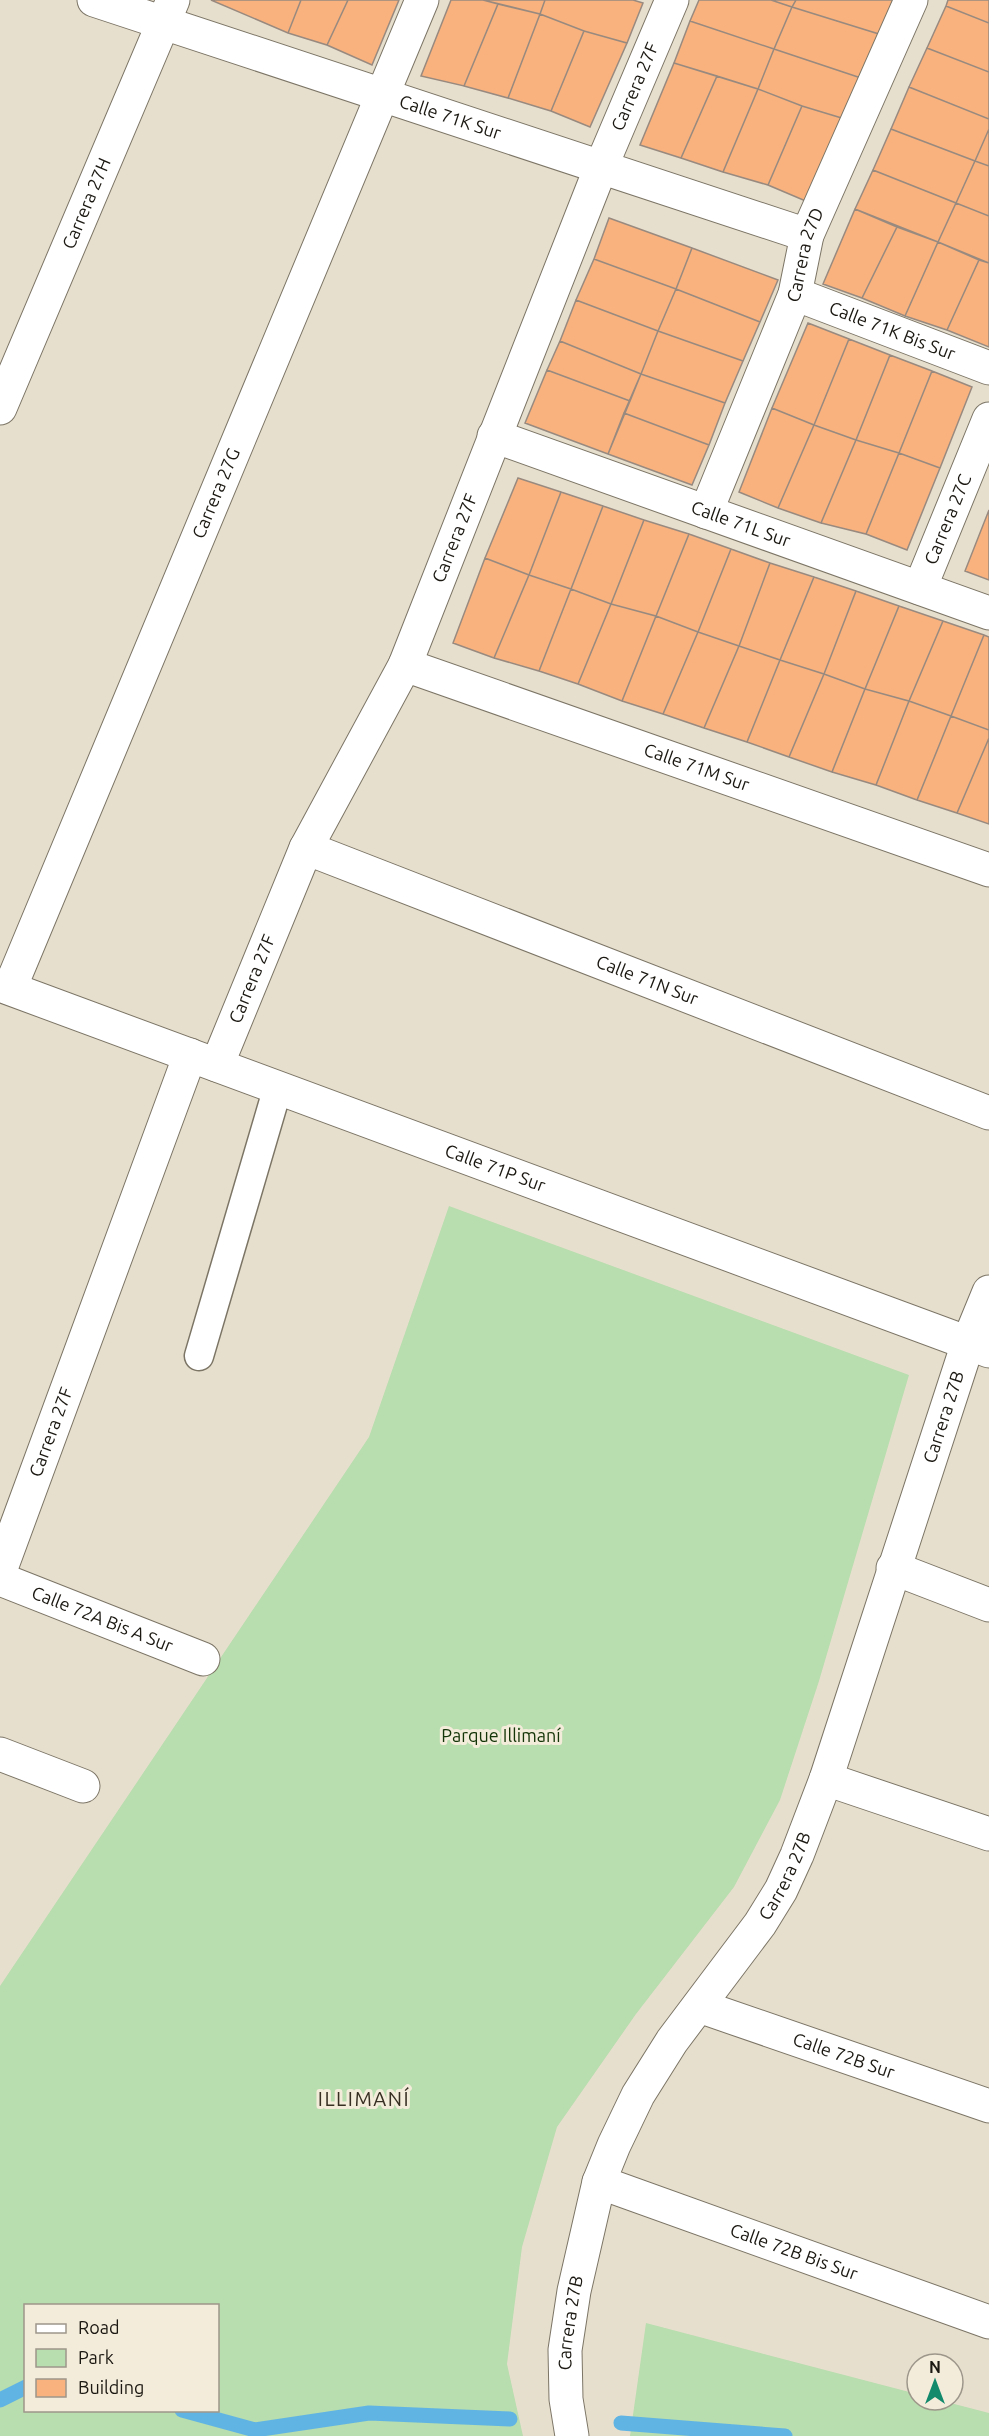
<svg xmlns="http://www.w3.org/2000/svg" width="989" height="2436" font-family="Ubuntu,sans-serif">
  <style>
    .green { fill: #b8ddae; fill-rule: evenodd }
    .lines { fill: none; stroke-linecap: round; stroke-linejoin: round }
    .stream { stroke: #60b4e4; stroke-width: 15 }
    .building { fill: #f9b27e; stroke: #998a7f; stroke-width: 1.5 }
    .service-casing { stroke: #7c7566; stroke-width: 31 }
    .minor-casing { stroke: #7c7566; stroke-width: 35 }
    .tertiary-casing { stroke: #7c7566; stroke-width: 35 }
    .service { stroke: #fff; stroke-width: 28 }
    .minor { stroke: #fff; stroke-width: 33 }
    .tertiary { stroke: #fff; stroke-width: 33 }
    .labels { text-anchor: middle; stroke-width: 6; stroke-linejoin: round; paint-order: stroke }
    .street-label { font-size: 18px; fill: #1b1812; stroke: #f4ecdb }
    .park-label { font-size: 18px; fill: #133507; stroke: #f4ecdb }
    .neighbourhood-label { font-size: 20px; letter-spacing: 1.5px; fill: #362f22; stroke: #f4ecdb }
  </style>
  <rect width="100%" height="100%" fill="#e7dfce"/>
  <path class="green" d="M449,1206L909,1375L819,1681L780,1800L734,1887L636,2014L557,2127L522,2247L507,2364L523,2436H0V1986L369,1437ZM26,2306H218V2410H26Z
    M646,2323L917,2394V2400H939L989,2413V2436H630Z"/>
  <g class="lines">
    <path class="stream" d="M0,2400L26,2387
      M182,2410L255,2430L369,2413L510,2419
      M621,2423L785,2436"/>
  </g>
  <path class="building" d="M211,0H301L288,33Z
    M301,0H348L327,45L288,33Z
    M348,0H399L372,65L327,45Z
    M451,0H483L498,4L464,86L421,76Z
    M483,0H545L540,14Z
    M545,0H633L643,3L627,43L584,31L540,14Z
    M699,0H771L792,7L774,49L690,21Z
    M771,0H796L792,7Z
    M796,0H894L879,34L792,7Z
    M948,0H989V23L946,6Z
    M498,4L540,14L508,98L464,86Z
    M946,6L989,23V72L927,48Z
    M792,7L879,34L861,78L774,49Z
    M540,14L584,31L551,111L508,98Z
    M690,21L774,49L758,89L674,63Z
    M584,31L627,43L590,127L551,111Z
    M927,48L989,72V119L909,87Z
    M774,49L861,78L845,119L802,106L758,89Z
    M674,63L717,76L681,158L640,145Z
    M717,76L758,89L723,172L681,158Z
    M909,87L989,119V129L975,161L891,129Z
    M758,89L802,106L768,185L723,172Z
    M802,106L845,119L808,202L768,185Z
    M891,129L975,161L956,203L873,170Z
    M989,129V166L975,161Z
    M975,161L989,166V216L956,203Z
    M873,170L956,203L938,242L855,209Z
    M956,203L989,216V263L938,242Z
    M855,209L897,227L862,298L823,284Z
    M609,218L692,248L676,289L594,259Z
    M897,227L938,242L905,316L862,298Z
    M938,242L979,260L947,330L905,316Z
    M692,248L778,280L760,322L676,289Z
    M594,259L676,289L658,331L576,300Z
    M979,260L989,263V347L947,330Z
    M676,289L760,322L743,361L658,331Z
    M576,300L658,331L641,374L560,341Z
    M808,323L849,339L814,425L772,408Z
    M658,331L743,361L725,403L641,374Z
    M849,339L890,355L856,440L814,425Z
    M560,341L641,374L630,401L547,370Z
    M890,355L932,371L899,453L856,440Z
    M547,370L630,401L608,454L525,423Z
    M932,371L972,387L940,468L899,453Z
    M641,374L725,403L709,445L624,413Z
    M772,408L814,425L778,508L739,492Z
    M624,413L709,445L692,485L608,454Z
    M814,425L856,440L821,523L778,508Z
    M856,440L899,453L866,534L821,523Z
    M899,453L940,468L907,550L866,534Z
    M518,478L561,492L529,575L485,558Z
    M561,492L603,506L571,589L529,575Z
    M603,506L644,520L611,604L571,589Z
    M989,510V580L965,571Z
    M644,520L689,534L656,616L611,604Z
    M689,534L731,549L698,632L656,616Z
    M731,549L770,563L739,646L698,632Z
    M485,558L529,575L494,658L453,643Z
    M770,563L814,577L780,660L739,646Z
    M529,575L571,589L539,671L494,658Z
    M814,577L856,591L824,674L780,660Z
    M571,589L611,604L578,684L539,671Z
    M856,591L899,606L865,689L824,674Z
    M611,604L656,616L622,701L578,684Z
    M899,606L943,621L909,701L865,689Z
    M656,616L698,632L663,714L622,701Z
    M943,621L984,635L951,716L909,701Z
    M698,632L739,646L704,728L663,714Z
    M984,635L989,637V730L951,716Z
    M739,646L780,660L747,742L704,728Z
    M780,660L824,674L789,757L747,742Z
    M824,674L865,689L832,772L789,757Z
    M865,689L909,701L876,785L832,772Z
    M909,701L951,716L917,800L876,785Z
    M951,716L989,730V738L957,813L917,800Z
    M989,738V824L957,813Z"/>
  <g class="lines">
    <g class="service-casing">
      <path id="service" d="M199,1356L278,1087"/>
    </g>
    <g class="minor-casing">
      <g id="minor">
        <path id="s1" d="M94,0L807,235"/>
        <path id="s2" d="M795,294L989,368"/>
        <path id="s3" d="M0,408L173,0"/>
        <path id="s4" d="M494,436L989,613"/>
        <path id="s5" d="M706,512L795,294L807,235L911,0"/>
        <path id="s6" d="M920,588L989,419"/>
        <path id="s7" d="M405,665L989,870"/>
        <path id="s8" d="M306,848L989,1113"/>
        <path id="s9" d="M10,988L422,0"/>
        <path id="s10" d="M217,1065L306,848L405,665L601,167L672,0"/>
        <path d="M968,1343L989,1351"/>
        <path d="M893,1568L989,1605"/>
        <path id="s11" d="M0,1571L190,1055"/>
        <path id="s12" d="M0,1579L203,1659"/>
        <path d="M0,1754L83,1786"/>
        <path d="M826,1779L989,1834"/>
        <path id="s13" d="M699,2006L989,2106"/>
        <path id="s14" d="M599,2182L989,2322"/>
      </g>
    </g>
    <g class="tertiary-casing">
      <g id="tertiary">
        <path id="s15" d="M0,985L968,1343"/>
        <path id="s16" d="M572,2436L566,2399L565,2350L574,2291L599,2182L614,2145L638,2095L672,2041L760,1924L781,1890L797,1855L826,1779L968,1343L989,1292"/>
      </g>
    </g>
    <use href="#service" class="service"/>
    <use href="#minor" class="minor"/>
    <use href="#tertiary" class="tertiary"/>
  </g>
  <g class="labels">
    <g class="street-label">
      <text dy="6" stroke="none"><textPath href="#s10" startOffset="1065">Carrera 27F</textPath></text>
      <text dy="6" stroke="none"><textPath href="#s1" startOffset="375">Calle 71K Sur</textPath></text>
      <text dy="6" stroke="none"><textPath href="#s3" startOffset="222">Carrera 27H</textPath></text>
      <text dy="6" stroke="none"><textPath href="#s5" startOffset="276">Carrera 27D</textPath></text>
      <text dy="6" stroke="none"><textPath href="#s2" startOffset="104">Calle 71K Bis Sur</textPath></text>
      <text dy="6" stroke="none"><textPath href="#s9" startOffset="536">Carrera 27G</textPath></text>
      <text dy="6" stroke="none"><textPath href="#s6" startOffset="74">Carrera 27C</textPath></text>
      <text dy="6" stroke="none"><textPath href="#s4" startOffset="262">Calle 71L Sur</textPath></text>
      <text dy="6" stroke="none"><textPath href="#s10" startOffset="579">Carrera 27F</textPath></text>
      <text dy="6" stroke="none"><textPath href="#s7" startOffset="309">Calle 71M Sur</textPath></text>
      <text dy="6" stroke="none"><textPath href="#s10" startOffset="93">Carrera 27F</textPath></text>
      <text dy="6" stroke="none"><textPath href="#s8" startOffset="366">Calle 71N Sur</textPath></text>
      <text dy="6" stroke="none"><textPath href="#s15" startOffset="528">Calle 71P Sur</textPath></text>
      <text dy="6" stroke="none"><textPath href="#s16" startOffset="1104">Carrera 27B</textPath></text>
      <text dy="6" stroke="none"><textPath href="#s11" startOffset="148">Carrera 27F</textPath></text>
      <text dy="6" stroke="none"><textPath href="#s12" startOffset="110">Calle 72A Bis A Sur</textPath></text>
      <text dy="6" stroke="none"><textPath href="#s16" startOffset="618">Carrera 27B</textPath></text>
      <text dy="6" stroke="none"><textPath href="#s13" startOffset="153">Calle 72B Sur</textPath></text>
      <text dy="6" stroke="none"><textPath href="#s14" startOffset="207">Calle 72B Bis Sur</textPath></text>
      <text dy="6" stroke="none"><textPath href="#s16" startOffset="114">Carrera 27B</textPath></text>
    </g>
    <g class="park-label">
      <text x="501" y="1742">Parque Illimaní</text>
    </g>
    <g class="neighbourhood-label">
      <text x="364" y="2106">ILLIMANÍ</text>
    </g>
  </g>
  <rect x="24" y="2304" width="195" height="108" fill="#f4ecdb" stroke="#9d978b" stroke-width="1.5"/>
  <rect x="36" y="2324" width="30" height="9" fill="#ffffff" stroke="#9d978b" stroke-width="1.5"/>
  <text x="78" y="2334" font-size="18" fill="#1b1812">Road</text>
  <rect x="36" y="2349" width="30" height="18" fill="#b8ddae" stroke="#9d978b" stroke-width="1.5"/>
  <text x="78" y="2364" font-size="18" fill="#1b1812">Park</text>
  <rect x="36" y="2379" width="30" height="18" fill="#f9b27e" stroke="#9d978b" stroke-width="1.5"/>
  <text x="78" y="2394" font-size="18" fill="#1b1812">Building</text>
  <g transform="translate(935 2382)"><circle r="28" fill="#f4ecdb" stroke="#9d978b" stroke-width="1.5"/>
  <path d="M0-4.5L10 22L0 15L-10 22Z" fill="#138a6c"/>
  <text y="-9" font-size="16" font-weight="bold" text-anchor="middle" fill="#1b1812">N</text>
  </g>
</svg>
